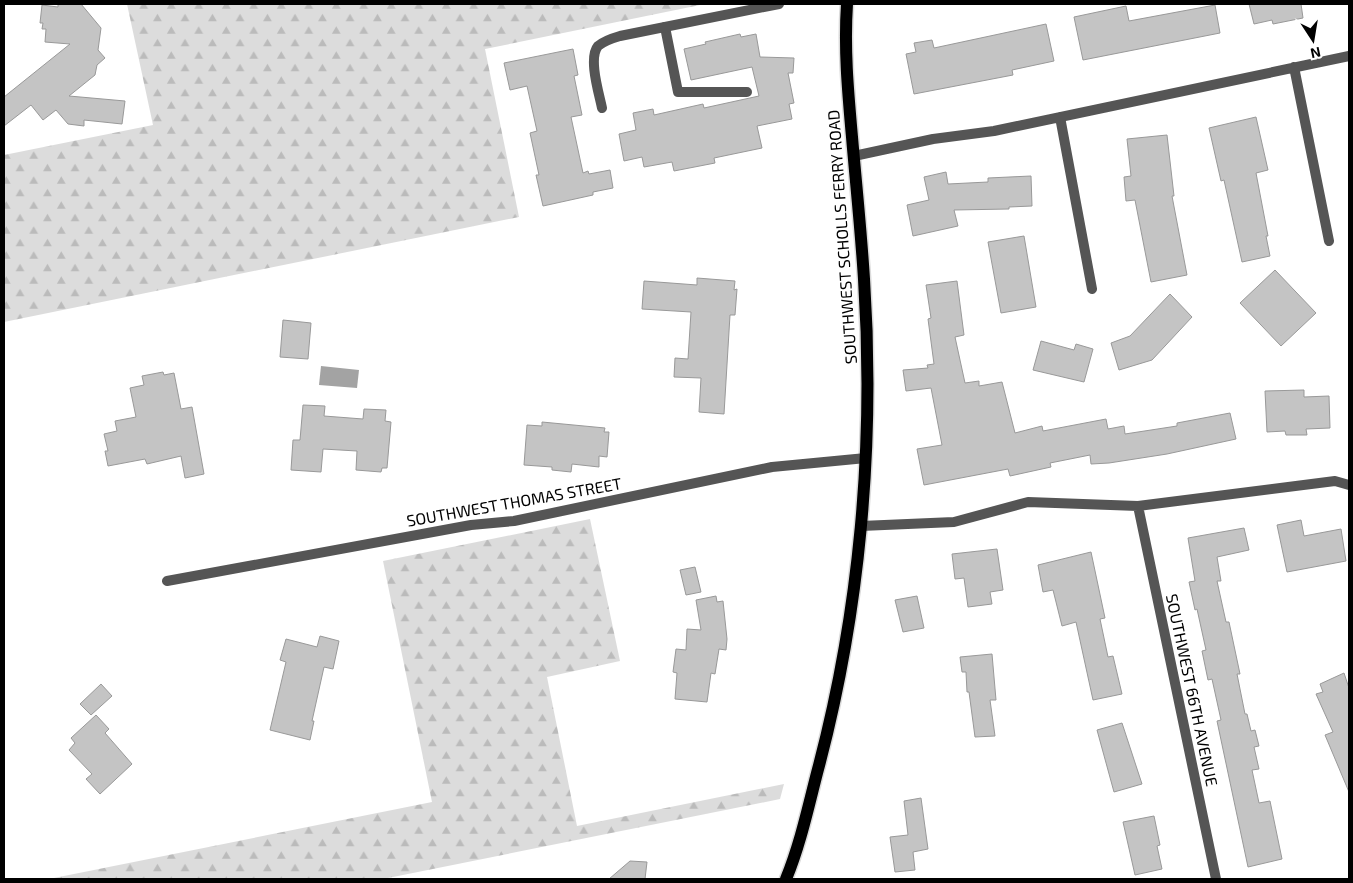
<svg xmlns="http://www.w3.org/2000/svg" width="1353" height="883" font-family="'Exo 2',sans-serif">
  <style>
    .forest { fill: url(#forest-firs) }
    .water { fill: #a3a3a3 }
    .building { fill: #c4c4c4; stroke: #999 }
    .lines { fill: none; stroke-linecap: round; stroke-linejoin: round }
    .primary-casing { stroke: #dbdbdb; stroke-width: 15 }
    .lane { stroke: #555; stroke-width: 10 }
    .street { stroke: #555; stroke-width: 10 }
    .primary { stroke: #000; stroke-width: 12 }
    .labels { text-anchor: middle; stroke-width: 4.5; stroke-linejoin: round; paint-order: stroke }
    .street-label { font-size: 16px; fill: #000; stroke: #fff }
  </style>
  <defs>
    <pattern id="forest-firs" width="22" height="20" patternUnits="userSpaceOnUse" patternTransform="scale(1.25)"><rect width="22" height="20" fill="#dcdcdc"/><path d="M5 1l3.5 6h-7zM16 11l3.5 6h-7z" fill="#bbb"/></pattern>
  </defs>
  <rect width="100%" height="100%" fill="#fff"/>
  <path class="forest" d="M127,4H705L485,49L519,217L4,322V155L153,125Z
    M590,519L620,661L547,677L577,826L784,784L780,799L383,879H49L432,802L383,561Z"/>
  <path class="water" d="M321,366L359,370L357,388L319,385Z"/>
  <path class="building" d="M58,4H81L101,28L98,50L105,58L97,65L95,75L69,96L125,101L122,124L84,120V126L68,124L56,110L43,120L31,105L4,126V97L70,44L45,42L46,29H42L43,23H40L42,5L58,7Z
    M1249,4H1301L1303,18L1273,24L1272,20L1254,24Z
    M1215,5L1220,33L1083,60L1074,17L1126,6L1129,21Z
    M1046,24L1054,61L1012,70L1013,75L914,94L906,54L916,52L914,43L932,40L934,48Z
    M740,34L741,37L756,34L760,57L794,58L793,73H788L794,103L789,104L792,119L757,126L762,148L714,158L715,163L674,171L672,162L644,167L642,157L624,161L619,134L636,130L633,113L653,109L654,115L703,104L704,108L759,96L752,67L691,80L684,49L706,44L705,42Z
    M573,49L578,75L574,76L582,115L571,117L583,173L588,171L589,174L610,170L613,188L593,192V195L543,206L536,175H539L530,133L537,131L527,86L510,90L504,63Z
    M1256,117L1268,170L1256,173L1268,236H1266L1270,256L1242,262L1224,180L1221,181L1209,128Z
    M1167,135L1174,196H1172L1187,275L1151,282L1135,200L1126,201L1124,177L1131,176L1127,139Z
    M946,172L948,184L988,182V178L1031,176L1032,206L1009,207V209L954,210L958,226L913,236L907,205L929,200L924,177Z
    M1024,236L1036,307L1001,313L988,242Z
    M1275,270L1316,313L1281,346L1240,303Z
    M697,278L735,281L734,290L737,289L735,315H730L724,414L699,412L701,378L674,377L675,358L688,359L691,312L642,309L644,281L697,285Z
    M957,281L964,335L955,337L965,383L979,381V386L1002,382L1015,433L1042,426L1043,431L1106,419L1108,429L1124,426L1125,434L1177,426V423L1230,413L1236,439L1167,454L1109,463L1091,464L1090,455L1050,463L1051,467L1010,476L1008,469L924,485L917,449L942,445L931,388L906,391L903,370L928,368L927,365L934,364L928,319L931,318L926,285Z
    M1170,294L1192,317L1152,360L1119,370L1111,343L1130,336Z
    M283,320L311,323L308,359L280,357Z
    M1041,341L1074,350L1076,344L1093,349L1084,382L1033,370Z
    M163,372L164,375L174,373L181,409L192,407L204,474L185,478L181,456L147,464L145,459L108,466L105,451H108L104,434L117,431L115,421L136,417L130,388L144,385L142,376Z
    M1304,390V397L1329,396L1330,428L1306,429L1307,435H1286L1285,431L1267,432L1265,391Z
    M303,405L325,406L324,416L363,419L364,409L386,410L385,421L391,422L387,468H382L381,472L356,470L357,451L323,449L321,472L291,470L293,440H300Z
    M542,422L605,428L604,432H609L607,457L599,456V467L572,464L571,472L552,470V467L524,465L527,425L542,426Z
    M1301,520L1304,536L1341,529L1346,561L1287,572L1277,525Z
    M1244,528L1249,550L1217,557L1221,581H1217L1226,622H1229L1240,674H1237L1245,714H1247L1251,731L1255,730L1259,746L1254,747L1259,769L1252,770L1259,803L1270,801L1282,859L1248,867L1217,721L1221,720L1212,679L1208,680L1202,651L1206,650L1197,609L1195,610L1189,582L1195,581L1188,538Z
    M997,549L1003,590L990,592L992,604L968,607L964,578L955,579L952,554Z
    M1091,552L1105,618L1100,619L1108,657L1113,656L1122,694L1093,700L1076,622L1062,626L1053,590L1043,592L1038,565Z
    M695,567L701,592L686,595L680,570Z
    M716,596L717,602L723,601L727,639L726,650L719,649L715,674L711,673L707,702L675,699L677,673L673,672L676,649L686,650L687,629L701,630L696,600Z
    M917,596L924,628L903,632L895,600Z
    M320,636L339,641L333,669L324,667L312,721H314L310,740L270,730L286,662L280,660L286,639L317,647Z
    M992,654L996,700H990L995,736L975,737L969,692H967L966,672H962L960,657Z
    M1344,673L1349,688V792L1325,735L1333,732L1316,694L1323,692L1320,684Z
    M101,684L112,696L91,715L80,704Z
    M96,715L109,729L105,733L132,764L100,794L86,779L92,774L69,750L75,743L71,738Z
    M1122,723L1142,784L1114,792L1097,730Z
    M921,798L928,849L913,852L915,870L895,872L890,837L908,835L904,801Z
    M1154,816L1160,845L1157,846L1162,869L1135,875L1123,822Z
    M630,861L647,862L645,879H609Z"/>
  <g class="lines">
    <g class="primary-casing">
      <path id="primary" d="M786,879C800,845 808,808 817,773C860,613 875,444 864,279C861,231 856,184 852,137C848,92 844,49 847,4"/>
    </g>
    <path class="lane" d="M665,27L678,92H747"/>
    <path class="street" d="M1294,67L1329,241
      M602,108C599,93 588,58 598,46C604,41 613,38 620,36L779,4
      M1060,117L1092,289
      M854,156L933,139L994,131L1349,56
      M1138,506L1216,879
      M861,526L954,522L1028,502L1138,506L1335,481L1349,485
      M167,581L471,525L514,521L772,467L866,458"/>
    <use href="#primary" class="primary"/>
  </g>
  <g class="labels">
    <g class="street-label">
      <text transform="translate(842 237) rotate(-94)" y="6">SOUTHWEST SCHOLLS FERRY ROAD</text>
      <text transform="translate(514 502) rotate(-10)" y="6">SOUTHWEST THOMAS STREET</text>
      <text transform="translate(1192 690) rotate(78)" y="6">SOUTHWEST 66TH AVENUE</text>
    </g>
  </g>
  <rect width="1353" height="883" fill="none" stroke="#000000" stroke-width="10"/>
  <g transform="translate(1313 40) rotate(168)" stroke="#ffffff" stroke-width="4" paint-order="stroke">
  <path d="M0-4L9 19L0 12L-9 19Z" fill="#000000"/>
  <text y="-8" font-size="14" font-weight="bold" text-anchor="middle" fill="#000000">N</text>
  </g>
</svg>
